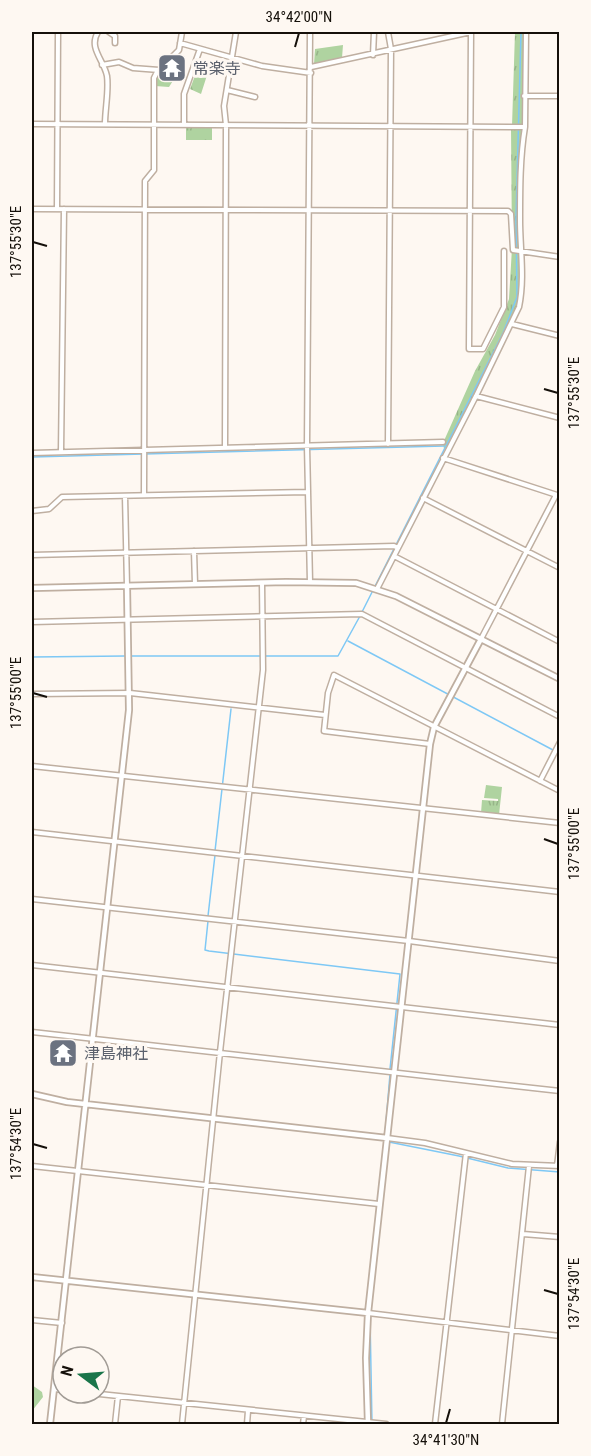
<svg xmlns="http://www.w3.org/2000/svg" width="591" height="1456" font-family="'Roboto Condensed','Noto Sans JP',sans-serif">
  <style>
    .grass { fill: url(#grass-tufts) }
    .forest { fill: url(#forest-crowns) }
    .cemetery { fill: url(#cemetery-stones) }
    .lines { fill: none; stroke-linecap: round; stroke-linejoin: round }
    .stream { stroke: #7ec8f5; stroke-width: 1.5 }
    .minor-casing { stroke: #bfafa1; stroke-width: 7 }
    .tertiary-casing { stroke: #bfafa1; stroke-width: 8 }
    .minor { stroke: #fff; stroke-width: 4 }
    .tertiary { stroke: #fff; stroke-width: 4.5 }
    .ticks { fill: none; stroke: #15100a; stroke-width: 2 }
    .labels { text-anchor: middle; stroke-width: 6; stroke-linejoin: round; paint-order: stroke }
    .worship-label { font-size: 16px; fill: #5b616d; stroke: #fef8f2; text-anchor: start }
    .neatline { fill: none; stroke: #15100a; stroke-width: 2 }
    .ticks-label { font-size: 15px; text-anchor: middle; fill: #15100a }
  </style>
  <defs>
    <pattern id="grass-tufts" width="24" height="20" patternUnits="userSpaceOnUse" patternTransform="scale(1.5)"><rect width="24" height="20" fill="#afd3a0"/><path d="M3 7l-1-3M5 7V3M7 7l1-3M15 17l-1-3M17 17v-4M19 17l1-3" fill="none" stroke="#96b488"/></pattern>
    <pattern id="forest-crowns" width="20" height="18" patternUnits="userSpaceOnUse" patternTransform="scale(1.5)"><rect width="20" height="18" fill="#afd3a0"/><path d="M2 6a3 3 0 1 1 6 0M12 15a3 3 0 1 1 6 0" fill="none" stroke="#96b488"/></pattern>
    <pattern id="cemetery-stones" width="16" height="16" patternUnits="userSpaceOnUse" patternTransform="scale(1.5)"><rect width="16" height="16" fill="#afd3a0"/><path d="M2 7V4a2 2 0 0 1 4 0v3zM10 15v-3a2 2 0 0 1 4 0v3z" fill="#96b488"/></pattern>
  </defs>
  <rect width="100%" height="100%" fill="#fef8f2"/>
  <path class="grass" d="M515,32H525L519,307L476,396L450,442L444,449L443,443L475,371L495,335L509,299L512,248L511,128L512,126Z
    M343,45L342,58L314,64L315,49Z
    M186,127H212V140H186Z
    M486,785L502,787L499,815L481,813L482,800L498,801V799L484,798Z"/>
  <path class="forest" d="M197,65L209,69L201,94L190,89L196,73Z
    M64,1044H69L76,1054L72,1061C63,1063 59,1063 52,1057L54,1047Z
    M32,1385L42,1392L43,1397L32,1411Z"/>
  <path class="cemetery" d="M161,71L174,79L169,87L155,86L157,76Z"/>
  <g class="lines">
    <path class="stream" d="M32,211L429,213
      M32,457L444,446
      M362,612L503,333L517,297L516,219L521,32
      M348,641L553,750
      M130,656H260
      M265,656H338L360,616
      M32,657L125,656
      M215,851L231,709
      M208,916L215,855
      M208,921L205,950L209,951L400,974L390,1069
      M385,1135L390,1074
      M389,1142L459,1156L508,1168L560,1172
      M44,1276L63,1278
      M68,1279L81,1280
      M370,1317L372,1424"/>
    <g class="minor-casing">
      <path id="minor" d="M98,32C88,48 104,60 107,76C109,91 105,109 105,124
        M109,32L115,36V43
        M310,32L307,446L310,582
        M471,32L469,349H483L504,307V251
        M180,43L262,66L311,73
        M373,55L374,32
        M102,65L119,62L133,68L159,70
        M311,67L471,32
        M227,90L255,97
        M524,96H560
        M32,124L525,127
        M184,125V94L200,49
        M32,209L508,211L511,214L513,250L560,257
        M57,209L58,32
        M512,324L560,336
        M476,396L560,418
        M388,444L391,49L388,32
        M225,448L226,125L224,106L236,32
        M61,452L64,209
        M32,453L443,442
        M443,458L560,496
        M144,495L145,181L154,170V78L157,72L179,50L182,32
        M125,496L127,586
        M423,498L560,568
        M32,511L49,509L62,497L308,492
        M194,551L195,584
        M32,555L394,546L398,548
        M394,556L560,642
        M377,589L476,396L519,307C525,278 520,249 520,220C520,189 520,157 525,127L526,32
        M32,622L362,614L560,717
        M481,639L556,495
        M32,694L130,693L325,715
        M430,744L324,731L328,693L334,675L560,791
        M32,766L560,823
        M540,781L560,742
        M32,832L560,892
        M32,899L409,941L560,961
        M32,965L560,1025
        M32,1032L560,1091
        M387,1138L425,1143L512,1164L560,1166
        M32,1166L379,1204
        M557,1166L560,1142
        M523,1234L560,1237
        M368,1313L560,1336
        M32,1320L62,1323
        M54,1389L63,1390
        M90,1393L386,1424
        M115,1424L118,1396
        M182,1424L220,1052L263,670L262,583
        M247,1424L248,1411
        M303,1424L304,1416
        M435,1424L466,1153
        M502,1424L529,1166"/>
    </g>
    <g class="tertiary-casing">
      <path id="tertiary" d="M32,588L286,582L356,583L396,596L560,679
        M32,1094L67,1102L387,1138
        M32,1277L368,1313
        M50,1424L129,710L127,586
        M368,1424L366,1358L368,1313L430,744L434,727L481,639"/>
    </g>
    <use href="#minor" class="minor"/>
    <use href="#tertiary" class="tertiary"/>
  </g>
  <path class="ticks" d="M295,47L299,33M33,242L47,246M544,389L558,393M33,693L47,697M544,839L558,844M33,1144L47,1148M544,1290L558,1294M446,1423L450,1409"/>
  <defs>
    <g id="temple-square" transform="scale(1.5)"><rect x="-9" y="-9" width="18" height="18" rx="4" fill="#6b7280" stroke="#fef8f2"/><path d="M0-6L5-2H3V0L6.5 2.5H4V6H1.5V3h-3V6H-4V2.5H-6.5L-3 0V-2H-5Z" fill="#fff"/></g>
  </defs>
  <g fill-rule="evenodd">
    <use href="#temple-square" x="172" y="68"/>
    <use href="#temple-square" x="63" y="1053"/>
  </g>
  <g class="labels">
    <g class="worship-label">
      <text x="193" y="74">常楽寺</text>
      <text x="84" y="1059">津島神社</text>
    </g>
  </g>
  <rect width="591" height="1456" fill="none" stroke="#fef8f2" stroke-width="66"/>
  <g transform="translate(81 1375) rotate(286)"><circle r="28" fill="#fef8f2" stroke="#a19b95" stroke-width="1.5"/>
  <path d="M0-4.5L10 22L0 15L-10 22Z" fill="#1a754a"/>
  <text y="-9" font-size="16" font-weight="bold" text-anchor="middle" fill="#15100a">N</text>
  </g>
  <rect x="33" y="33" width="525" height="1390" class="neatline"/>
  <g class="ticks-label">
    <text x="299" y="22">34°42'00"N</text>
    <text transform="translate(16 242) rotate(-90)" y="5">137°55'30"E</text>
    <text transform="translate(574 393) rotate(-90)" y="5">137°55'30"E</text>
    <text transform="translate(16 693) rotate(-90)" y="5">137°55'00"E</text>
    <text transform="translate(574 844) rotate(-90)" y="5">137°55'00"E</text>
    <text transform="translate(16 1144) rotate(-90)" y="5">137°54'30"E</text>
    <text transform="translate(574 1294) rotate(-90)" y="5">137°54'30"E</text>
    <text x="446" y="1445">34°41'30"N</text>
  </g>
</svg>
